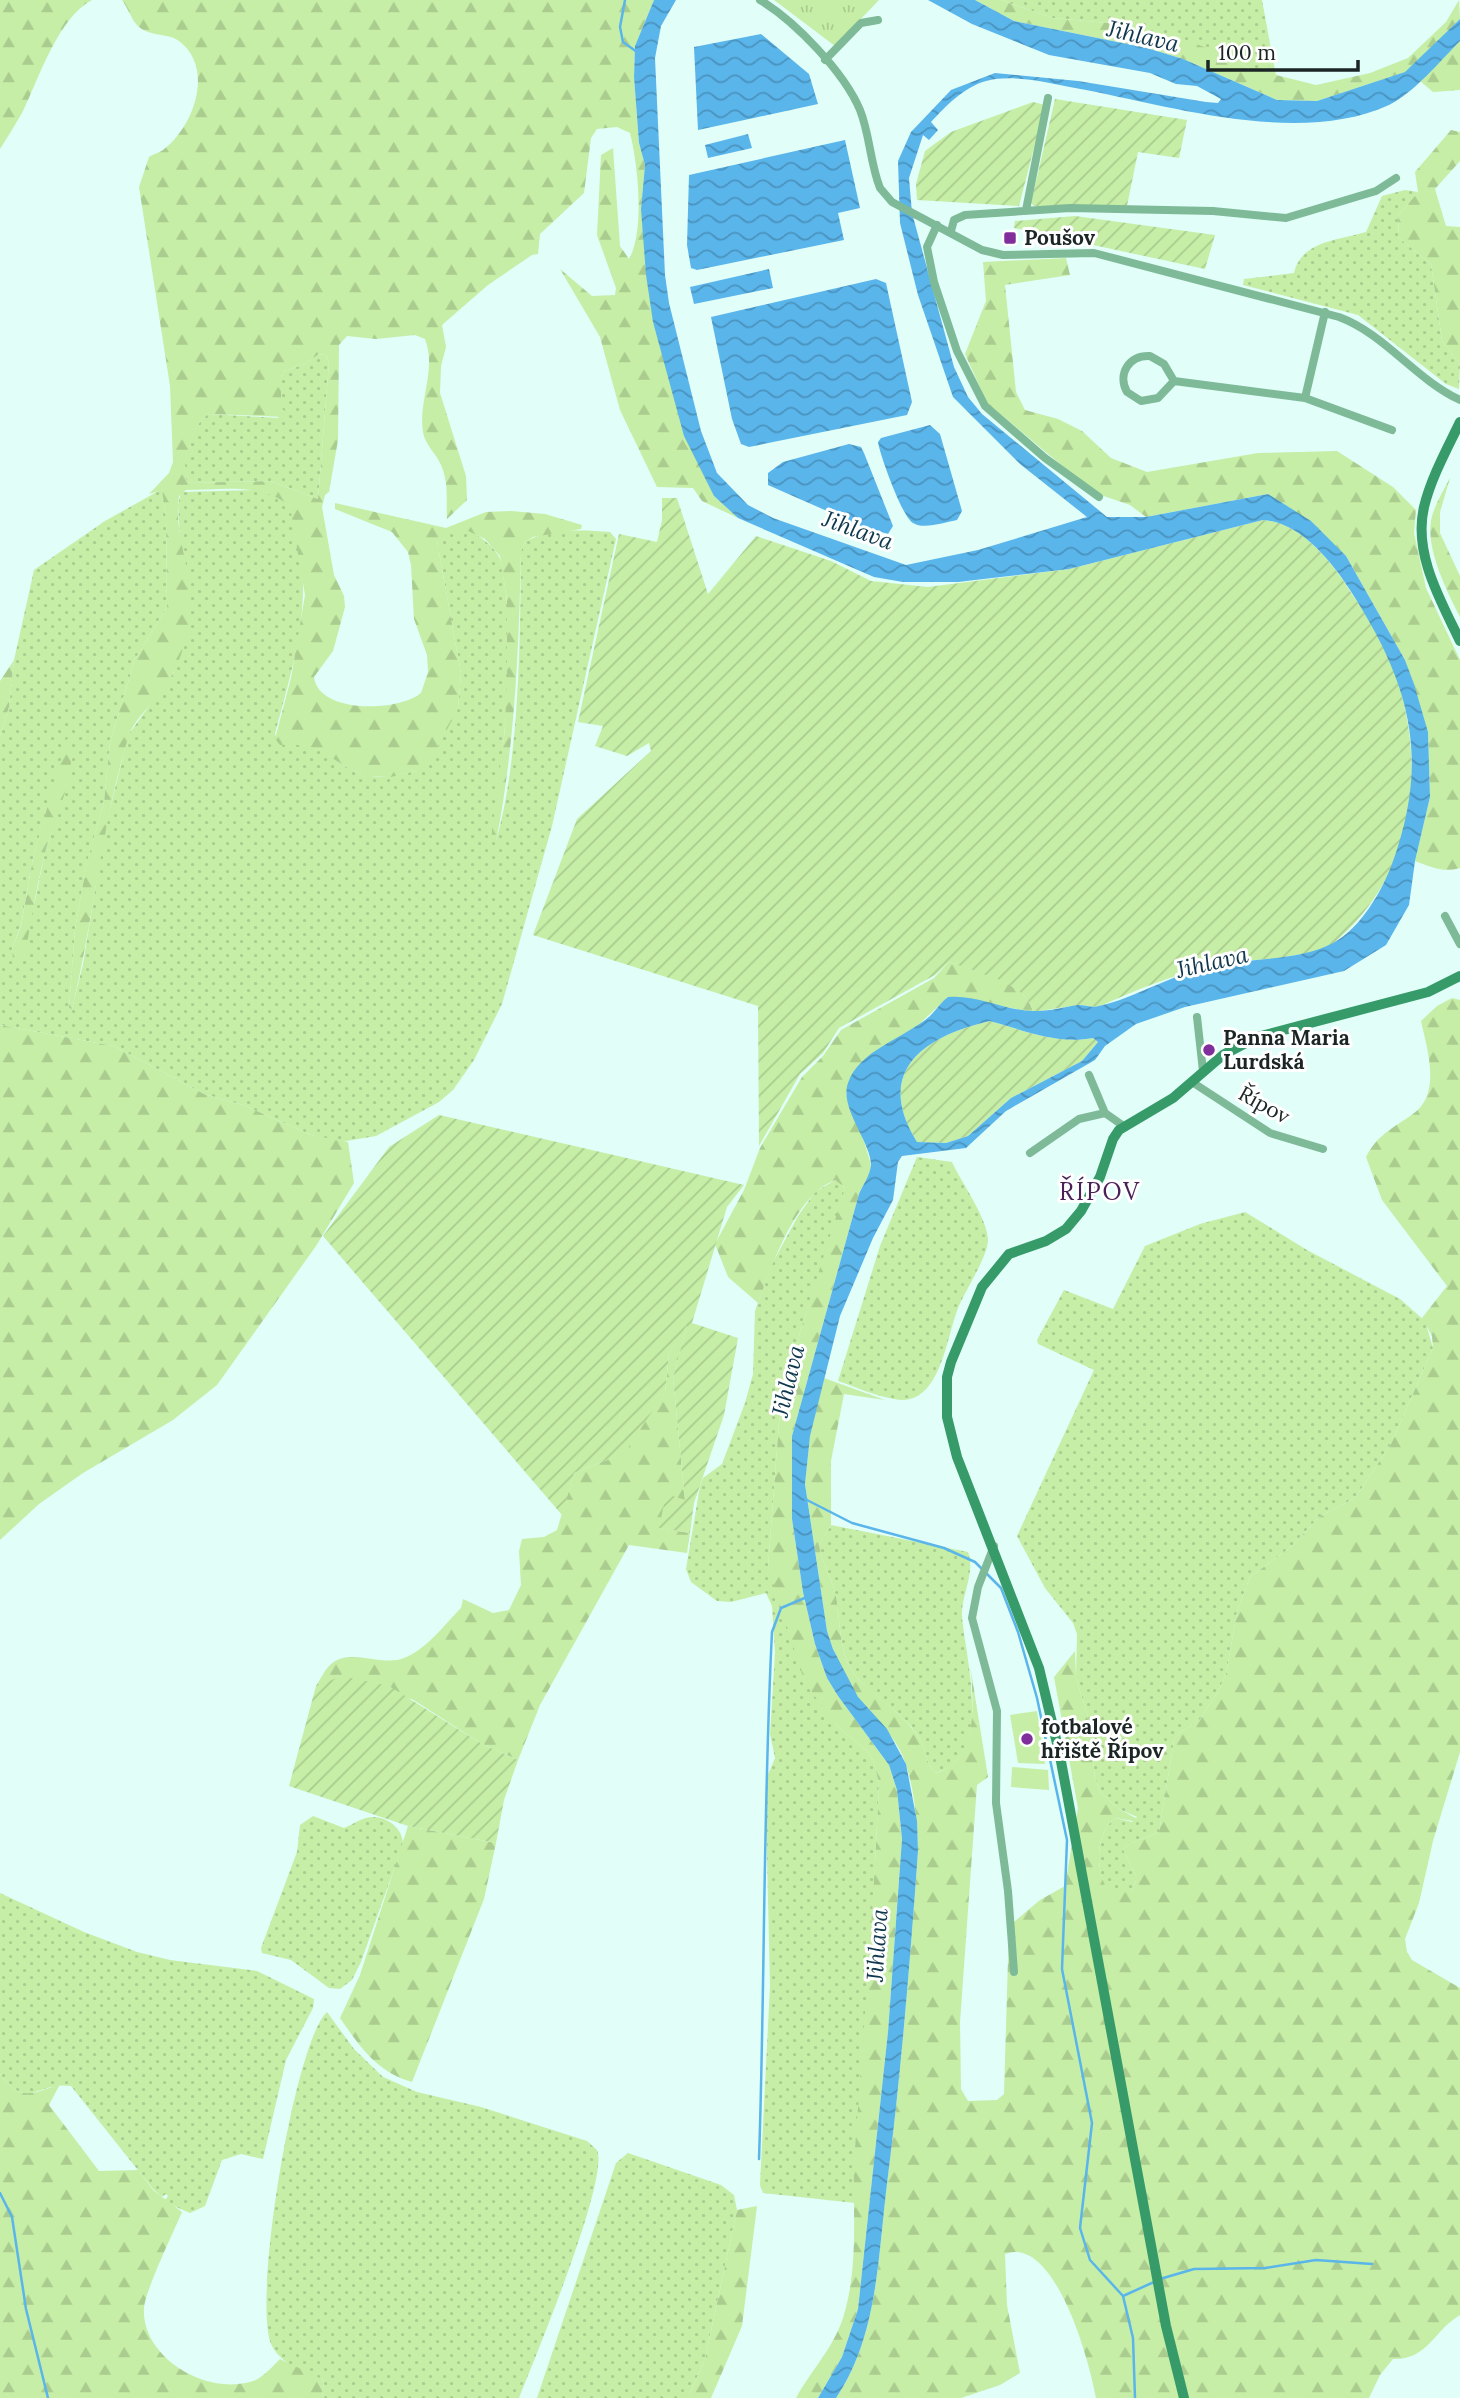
<svg xmlns="http://www.w3.org/2000/svg" width="1460" height="2398" font-family="Lora,serif">
  <style>
    .grass { fill: url(#grass-dots); fill-rule: evenodd }
    .forest { fill: url(#forest-firs); fill-rule: evenodd }
    .park { fill: url(#park-tufts) }
    .garden { fill: url(#garden-furrows) }
    .pitch { fill: #c7eea6 }
    .water { fill: url(#water-waves); fill-rule: evenodd }
    .lines { fill: none; stroke-linecap: round; stroke-linejoin: round }
    .stream { stroke: #5ab5eb; stroke-width: 2.5 }
    .street { stroke: #7fba98; stroke-width: 8 }
    .secondary { stroke: #379b69; stroke-width: 10 }
    .poi-dot { fill: #812e9d; stroke: #fff; stroke-width: 2.5 }
    .labels { text-anchor: middle; stroke-width: 6; stroke-linejoin: round; paint-order: stroke }
    .poi-label { font-size: 21px; font-weight: bold; fill: #1b2624; stroke: #fff; text-anchor: start }
    .street-label { font-size: 21px; fill: #1b2624; stroke: #fff }
    .water-label { font-size: 23px; font-style: italic; fill: #0f374d; stroke: #fff }
    .quarter-label { font-size: 24px; letter-spacing: 2px; fill: #492157; stroke: #fff }
  </style>
  <defs>
    <pattern id="grass-dots" width="8" height="8" patternUnits="userSpaceOnUse" patternTransform="scale(1.75)"><rect width="8" height="8" fill="#c7eea6"/><path d="M2 2h.1M6 6h.1" fill="none" stroke="#aacc8f" stroke-width="1.8" stroke-linecap="round"/></pattern>
    <pattern id="forest-firs" width="22" height="20" patternUnits="userSpaceOnUse" patternTransform="scale(1.75)"><rect width="22" height="20" fill="#c7eea6"/><path d="M5 1l3.5 6h-7zM16 11l3.5 6h-7z" fill="#aacc8f"/></pattern>
    <pattern id="park-tufts" width="24" height="20" patternUnits="userSpaceOnUse" patternTransform="scale(1.75)"><rect width="24" height="20" fill="#c7eea6"/><path d="M3 7l-1-3M5 7V3M7 7l1-3M15 17l-1-3M17 17v-4M19 17l1-3" fill="none" stroke="#aacc8f"/></pattern>
    <pattern id="garden-furrows" width="10" height="10" patternUnits="userSpaceOnUse" patternTransform="scale(1.75)"><rect width="10" height="10" fill="#c7eea6"/><path d="M-1 1l2-2M0 10L10 0M9 11l2-2" fill="none" stroke="#aacc8f"/></pattern>
    <pattern id="water-waves" width="16" height="10" patternUnits="userSpaceOnUse" patternTransform="scale(1.75)"><rect width="16" height="10" fill="#5ab5eb"/><path d="M0 5q4-4 8 0t8 0" fill="none" stroke="#4a93be"/></pattern>
  </defs>
  <rect width="100%" height="100%" fill="#e1fef9"/>
  <path class="grass" d="M1001,0H1262L1273,60L1269,68L1252,70L1229,56L1119,24L1053,18Z
    M1405,190L1418,192L1398,216L1399,238L1431,264L1442,341L1460,364L1459,389L1446,384L1358,315L1243,285L1244,279L1294,273C1301,241 1339,240 1366,232L1382,196Z
    M319,354L326,355L329,363L318,499L270,481L188,483C178,470 193,420 209,414L278,418L281,376L285,371L305,364Z
    M162,489L166,517L167,607L135,659L110,742L104,802L87,863L75,929L69,1008L72,1009L83,964L104,834L128,735L174,672L181,553L178,505L181,492L254,490L276,494L290,506C317,591 297,651 275,734L280,745C293,745 307,743 318,749C334,757 347,771 366,775C382,779 399,775 415,771L458,709L461,674L437,541C445,531 458,526 470,531C481,537 491,544 498,555C502,561 503,573 504,581C519,666 498,756 496,841C520,757 520,640 521,551L525,542C550,528 582,530 610,532L616,539L552,826L502,1004L474,1060L453,1090L439,1102L376,1136L340,1142L311,1135L243,1105L204,1094L114,1046L0,1025V736L9,707L14,660L34,570L105,521ZM68,739L65,789L45,852L35,901L15,970L12,949L21,925L33,858Z
    M917,1157L952,1162C961,1182 988,1219 988,1240C988,1256 965,1291 958,1308C946,1338 940,1409 894,1399C875,1396 856,1387 838,1381L880,1246Z
    M835,1180L845,1188L843,1199L800,1332L779,1422L768,1567L836,1725L867,1751L873,1760L879,1783L869,1991L855,2151V2203L763,2193L760,2185L770,1986L766,1812L767,1777L775,1758L770,1734L775,1653L772,1606L766,1593L731,1602L717,1601L691,1582L686,1569L700,1486L703,1478L722,1464L745,1403L753,1374L755,1311L772,1264L798,1216L815,1192Z
    M1245,1212L1307,1250L1400,1299L1425,1321L1433,1348L1391,1444L1355,1498L1319,1517L1291,1547L1250,1577L1237,1612L1226,1674L1219,1690L1199,1721L1179,1733L1174,1740L1159,1832L1129,1844L1123,1849L1137,1878L1132,1890L1126,1893L1108,1891C1095,1871 1095,1833 1115,1818L1132,1822L1137,1817L1119,1809L1101,1793L1095,1778L1088,1717L1076,1678L1077,1634L1073,1623L1045,1588L1017,1536L1094,1370L1038,1344L1037,1340L1064,1290L1113,1309L1145,1246L1200,1224Z
    M831,1525L968,1552C976,1572 961,1595 962,1616C965,1658 995,1758 935,1773C926,1763 926,1751 920,1739C907,1717 880,1700 862,1683C838,1661 841,1624 836,1596C832,1578 822,1563 819,1545Z
    M313,1816L344,1828C352,1825 358,1820 366,1818C382,1813 403,1826 403,1844L361,1962L352,1980L340,1989L329,1988L291,1960L262,1953L261,1948L297,1852L300,1825Z
    M0,1893L84,1932L137,1952L170,1960L257,1971L314,1999L313,2008L286,2060L263,2159L241,2154L222,2160L205,2206L190,2213L167,2203L165,2200L168,2196L166,2194L162,2197L153,2189L71,2086C37,2081 28,2112 0,2074Z
    M327,2012L354,2049L383,2077L417,2092L481,2107L587,2141L597,2150C610,2178 534,2360 519,2398H322L324,2380C305,2372 282,2365 272,2346C251,2306 294,2043 327,2012Z
    M628,2153L721,2185L734,2195L737,2210L705,2359L688,2398H537L616,2163Z"/>
  <path class="forest" d="M0,0H92C58,18 39,78 23,111C16,124 8,136 0,149Z
    M122,0H654L635,46L634,77L639,143L645,165L641,209L714,496L738,518L702,501L693,488L657,487L620,410L600,337L560,269L592,296L615,295L616,288L597,235L601,155L613,148L620,246L629,259C645,231 638,164 630,133L617,127L597,129L591,138L584,193L540,234L538,254L532,255L488,285L442,325L446,347L441,366L440,393L466,476L467,500L447,519C446,500 449,483 441,465C436,453 425,445 423,432C418,400 437,371 425,339L415,335L376,339L347,336L339,345L338,440L329,492L325,495L322,507L334,575L344,596L345,607L333,651L314,677C318,714 399,712 421,693L428,672L427,655L414,619L411,565L408,552L392,532L335,509V503L446,528L486,512L511,511L545,514L582,525L581,529L533,537L525,542L521,551C519,649 515,745 496,842L491,840L505,729L507,674V600L500,556L485,539L466,530H452L437,541L461,674L458,709L429,763L415,771L391,777L367,776L351,770L318,749L303,745H280L275,739L291,678L305,595L290,506C261,482 221,490 186,490L179,496C173,536 194,574 191,612C188,639 178,670 162,691C151,706 133,720 128,738C101,827 94,919 72,1009L69,1008L75,929L87,862L104,802L110,742L135,659L167,607L166,517L162,490L149,494L169,473L173,462L170,386L139,187L149,157C153,154 159,153 163,150C194,127 215,68 179,41C169,33 151,37 139,27C132,21 128,8 122,0ZM319,354L326,355L329,363L318,499L270,481L188,483C179,469 193,421 209,414L285,417L287,414L281,407V376L285,371L305,364Z
    M975,0H1001L1053,18L1119,24L1185,40L1229,56L1252,70L1269,68L1273,60L1276,75L1316,85L1370,73L1408,58L1446,22L1459,0L1460,19L1406,72L1317,101L1277,100L1183,59L1147,48L1014,21Z
    M1460,41V90L1433,92L1420,81Z
    M1451,130L1460,132V161L1435,189L1446,226L1460,227V364L1442,341L1431,264L1399,238L1398,216L1418,192L1415,172Z
    M1066,258L1070,275L1005,285L1016,392L1025,410L1058,419L1082,431L1111,458L1147,472L1258,453L1337,451L1393,487L1416,510L1414,533L1426,588L1460,660V868C1443,873 1431,867 1415,861L1430,797L1428,732L1405,660L1346,556L1268,494L1146,517L1130,505L1095,493L987,403L965,354L986,301L983,262Z
    M1450,478L1440,512V533L1460,576V617C1447,591 1422,543 1433,513C1437,501 1444,489 1450,478Z
    M14,660L9,707L0,736V681Z
    M67,738C82,764 52,825 45,853C36,888 31,924 24,960L14,971L12,949L21,926L33,858Z
    M949,962C974,971 1026,981 1033,1012L948,997L846,1093C851,1106 872,1160 871,1168C869,1177 862,1186 859,1194L792,1436V1519L803,1592L815,1644L827,1678L838,1696L889,1765L897,1790L902,1839L888,2032L858,2309L842,2357L818,2398H796C812,2369 837,2344 845,2311C860,2256 851,2203 855,2148C864,2026 874,1905 879,1783L873,1760L867,1751L836,1725L805,1683L768,1567L779,1422L800,1332L845,1188L835,1180C796,1194 771,1267 758,1303L728,1277L715,1244L744,1190L760,1148L802,1077L823,1056L841,1030L934,978Z
    M1452,998L1460,1000V1752L1433,1841L1419,1903L1405,1939L1407,1952L1412,1960L1460,1988V2315C1434,2330 1428,2360 1393,2359L1380,2375L1369,2398H1096C1090,2363 1055,2234 1005,2254L1007,2305L1020,2373L1000,2385L961,2398H836C878,2336 878,2256 887,2184C901,2073 910,1963 918,1851C917,1823 915,1792 906,1765C898,1738 876,1720 859,1699C845,1680 834,1653 827,1631L805,1484L810,1435L824,1378L885,1400L844,1394L831,1461V1525L819,1545C822,1563 832,1578 836,1596C841,1624 838,1661 862,1683C880,1699 906,1717 920,1739C926,1751 926,1763 935,1773C979,1762 974,1700 970,1665L988,1777L977,1785L960,2022L961,2089L968,2101L997,2100L1004,2094L1009,1926L1040,1900L1065,1886L1078,1808L1054,1677L1075,1651L1076,1678L1088,1717L1095,1778L1101,1793L1119,1809L1145,1823L1115,1818C1095,1833 1095,1871 1108,1890L1126,1892L1132,1890L1137,1878L1123,1849L1129,1844L1159,1832L1174,1740L1179,1733L1199,1721L1219,1690L1226,1674L1237,1612L1250,1577L1291,1547L1319,1517L1355,1498L1391,1444L1433,1348L1432,1336L1422,1318L1447,1286L1382,1200L1366,1157C1377,1135 1393,1128 1413,1114C1442,1094 1427,1049 1421,1021L1437,1006Z
    M0,1025L114,1046L204,1094L243,1105L311,1135L348,1142L354,1183L316,1246L217,1385L173,1420L83,1473L39,1504L0,1540Z
    M688,1322L673,1378L685,1500L660,1528L690,1533L687,1553L629,1545L540,1705L518,1760L482,1744L412,1699L316,1686C320,1680 325,1669 331,1664C350,1647 381,1667 404,1658C426,1650 445,1624 461,1608L463,1599L493,1613L509,1610L521,1585L519,1551L522,1539L544,1537L557,1530L574,1473L607,1460L665,1392L669,1353Z
    M408,1826L496,1843L484,1899L412,2082C377,2072 360,2047 340,2018L360,1975Z
    M0,2074C20,2101 30,2095 60,2084L49,2105L99,2171L138,2170L153,2190L182,2212C174,2231 145,2291 144,2308C141,2358 209,2398 256,2380C265,2375 273,2366 280,2359L324,2380L322,2398H0Z
    M757,2206L742,2326L711,2398H688L705,2359L737,2210Z"/>
  <path class="park" d="M774,0H879L835,46Z"/>
  <path class="garden" d="M1055,99L1187,120L1179,158L1138,152L1127,206H1034L1031,203Z
    M1033,102L1045,105L1019,206L917,200L916,184L925,151L951,132Z
    M1075,216L1215,235L1205,269L1014,228L1015,221Z
    M662,498H677L708,594L756,536L831,561L871,581L928,587L1069,569L1263,520C1300,522 1332,562 1350,591C1366,615 1385,641 1394,669C1427,764 1417,872 1336,941C1313,960 1243,959 1213,966C1174,974 1134,991 1098,1007L1079,1005L1033,1012C1026,981 974,972 949,962L935,975L839,1028L823,1053L800,1074L759,1146L758,1006L533,935L577,819L651,751L649,743L627,756L595,746L603,726L578,722L619,534L657,542L662,520Z
    M990,1021C1023,1030 1058,1045 1093,1038L1098,1042L1082,1061L1011,1098L968,1136L946,1143L917,1142C873,1071 924,1036 990,1021Z
    M439,1115L744,1185L727,1207L692,1323L738,1338L724,1415L694,1503L690,1533L659,1528L664,1504L673,1496L685,1500L673,1378L687,1325L669,1353L665,1392L620,1460H607L574,1473L562,1515L323,1236L389,1147Z
    M342,1676L389,1686L482,1744L518,1760L504,1800L496,1843L408,1826L289,1786L316,1686Z"/>
  <path class="pitch" d="M1037,1711L1045,1764L1018,1763L1010,1715Z
    M1012,1767L1048,1770L1049,1790L1011,1787Z"/>
  <path class="water" d="M654,0H676L661,26L655,58L665,275L669,303L701,431L717,473L748,505L773,518L906,565L978,550L1087,517L1020,464L953,397L918,295L900,223L898,161L911,132L951,90L995,73L1078,81L1206,102L1218,103L1221,99L1197,86L1176,84L1150,73L1049,55L972,24L928,0H975L1014,21L1147,48L1183,59L1277,100L1317,101L1405,72L1460,19V41C1441,60 1414,93 1389,105C1302,145 1176,108 1086,90C1056,85 1016,73 986,81C964,87 946,106 931,122L938,130L929,140L923,135L909,178L912,213L954,367L968,397L982,414L1107,517H1146L1268,494L1311,521L1346,556L1405,660L1414,684L1428,732L1430,797L1415,861L1409,905L1386,945L1344,971L1185,1007L1136,1024L1105,1046L1095,1060L1006,1111L966,1148L902,1156L898,1162L893,1200L873,1238L840,1316L810,1436L805,1484L827,1631L833,1649L858,1697L887,1729L906,1764L917,1821L918,1851C910,1963 901,2073 887,2184C878,2256 878,2336 836,2398H818L842,2357L858,2309L888,2032L902,1839L897,1790L889,1765L838,1696L827,1678L815,1644L803,1592L792,1519V1436L859,1194C863,1185 870,1175 871,1165C871,1142 839,1108 848,1083C859,1050 905,1038 930,1016C936,1010 941,1002 948,997C978,994 1007,1012 1037,1011C1051,1011 1064,1007 1078,1005C1085,1005 1093,1008 1099,1006C1136,998 1174,973 1214,965C1250,958 1300,961 1333,943C1360,929 1382,891 1392,864C1431,757 1410,683 1350,590C1332,562 1300,522 1263,520L1069,569L958,582H903L874,577L738,518L714,496L684,436L653,322L646,275L641,209L645,165L639,143L634,77L635,46ZM990,1021C1023,1030 1058,1045 1093,1038L1098,1042L1082,1061L1011,1098L968,1136L946,1143L917,1142C873,1071 924,1036 990,1021Z
    M761,34L809,74L818,104L698,130L694,47Z
    M748,134L752,148L708,158L705,145Z
    M845,140L860,208L838,213L844,240L697,270L691,268L687,245L689,175Z
    M769,269L773,288L694,304L690,287Z
    M876,279L886,283L912,402L907,415L749,447L741,444L732,419L711,317Z
    M930,425L940,434L962,511L957,520C945,522 924,530 913,523C902,517 880,455 878,442L881,438Z
    M849,444L861,447L864,453L893,526L888,534L861,526L768,485V473L783,462Z"/>
  <g class="lines">
    <path class="stream" d="M625,0L620,27L623,42L637,52
      M805,1499L852,1523L944,1548L975,1562L1001,1588L1018,1632L1037,1698L1067,1840L1062,1969L1092,2123L1080,2228L1090,2260L1123,2296L1133,2338L1135,2398
      M759,2159C765,1983 763,1808 772,1632L781,1608L807,1597
      M0,2193L12,2217L26,2309L48,2398
      M1160,2279L1194,2269L1265,2268L1316,2260L1372,2264
      M1123,2296L1154,2282"/>
    <path class="street" d="M760,0C795,21 844,72 860,110C870,135 870,163 880,188L892,202L982,250L1003,255L1094,253L1339,317C1385,334 1415,379 1460,400
      M825,60L861,23L878,20
      M1026,210L1048,98
      M937,225L927,247L934,282L957,351L985,406L1045,458L1099,497
      M951,231L954,220L965,215L1070,208L1213,211L1286,218L1376,191L1396,178
      M1174,381L1158,398L1141,401L1127,392C1117,374 1129,355 1150,356L1164,364L1174,381L1305,398L1392,430
      M1305,398L1325,312
      M1445,916L1460,944
      M1197,1017L1203,1071
      M1089,1075L1105,1113L1125,1127
      M1192,1082L1270,1133L1323,1149
      M1030,1153L1079,1119L1105,1113
      M994,1546L978,1587L972,1618L997,1711L996,1803L1008,1891L1014,1972"/>
    <path class="secondary" d="M1460,422C1447,449 1431,478 1424,507C1413,554 1441,601 1460,641
      M1184,2398L1166,2326L1060,1756L1039,1668L957,1457L947,1417V1377L951,1362L982,1287L1009,1254L1046,1241L1066,1229L1081,1211L1100,1177L1113,1139L1119,1130L1173,1098L1223,1055L1257,1037L1428,992L1460,976"/>
  </g>
  <g class="poi-dot">
    <rect x="1003" y="231" width="14" height="14" rx="3.5"/>
    <circle cx="1209" cy="1050" r="7"/>
    <circle cx="1027" cy="1739" r="7"/>
  </g>
  <g class="labels">
    <g class="poi-label">
      <text x="1024" y="245">Poušov</text>
      <text x="1223" y="1045">Panna Maria<tspan x="1223" dy="24">Lurdská</tspan></text>
      <text x="1041" y="1734">fotbalové<tspan x="1041" dy="24">hřiště Řípov</tspan></text>
    </g>
    <g class="street-label">
      <text transform="translate(1264 1105) rotate(29)" y="7">Řípov</text>
    </g>
    <g class="water-label">
      <text transform="translate(1143 36) rotate(13)" y="8">Jihlava</text>
      <text transform="translate(858 530) rotate(20)" y="8">Jihlava</text>
      <text transform="translate(1212 962) rotate(-13)" y="8">Jihlava</text>
      <text transform="translate(788 1381) rotate(-76)" y="8">Jihlava</text>
      <text transform="translate(877 1945) rotate(-86)" y="8">Jihlava</text>
    </g>
    <g class="quarter-label">
      <text x="1100" y="1200">ŘÍPOV</text>
    </g>
  </g>
  <path d="M1208 60v10h150v-10" fill="none" stroke="#1b2624" stroke-width="3.5"/>
  <text x="1218" y="60" font-size="21" fill="#1b2624" stroke="#ffffff" stroke-width="5" paint-order="stroke">100 m</text>
</svg>
